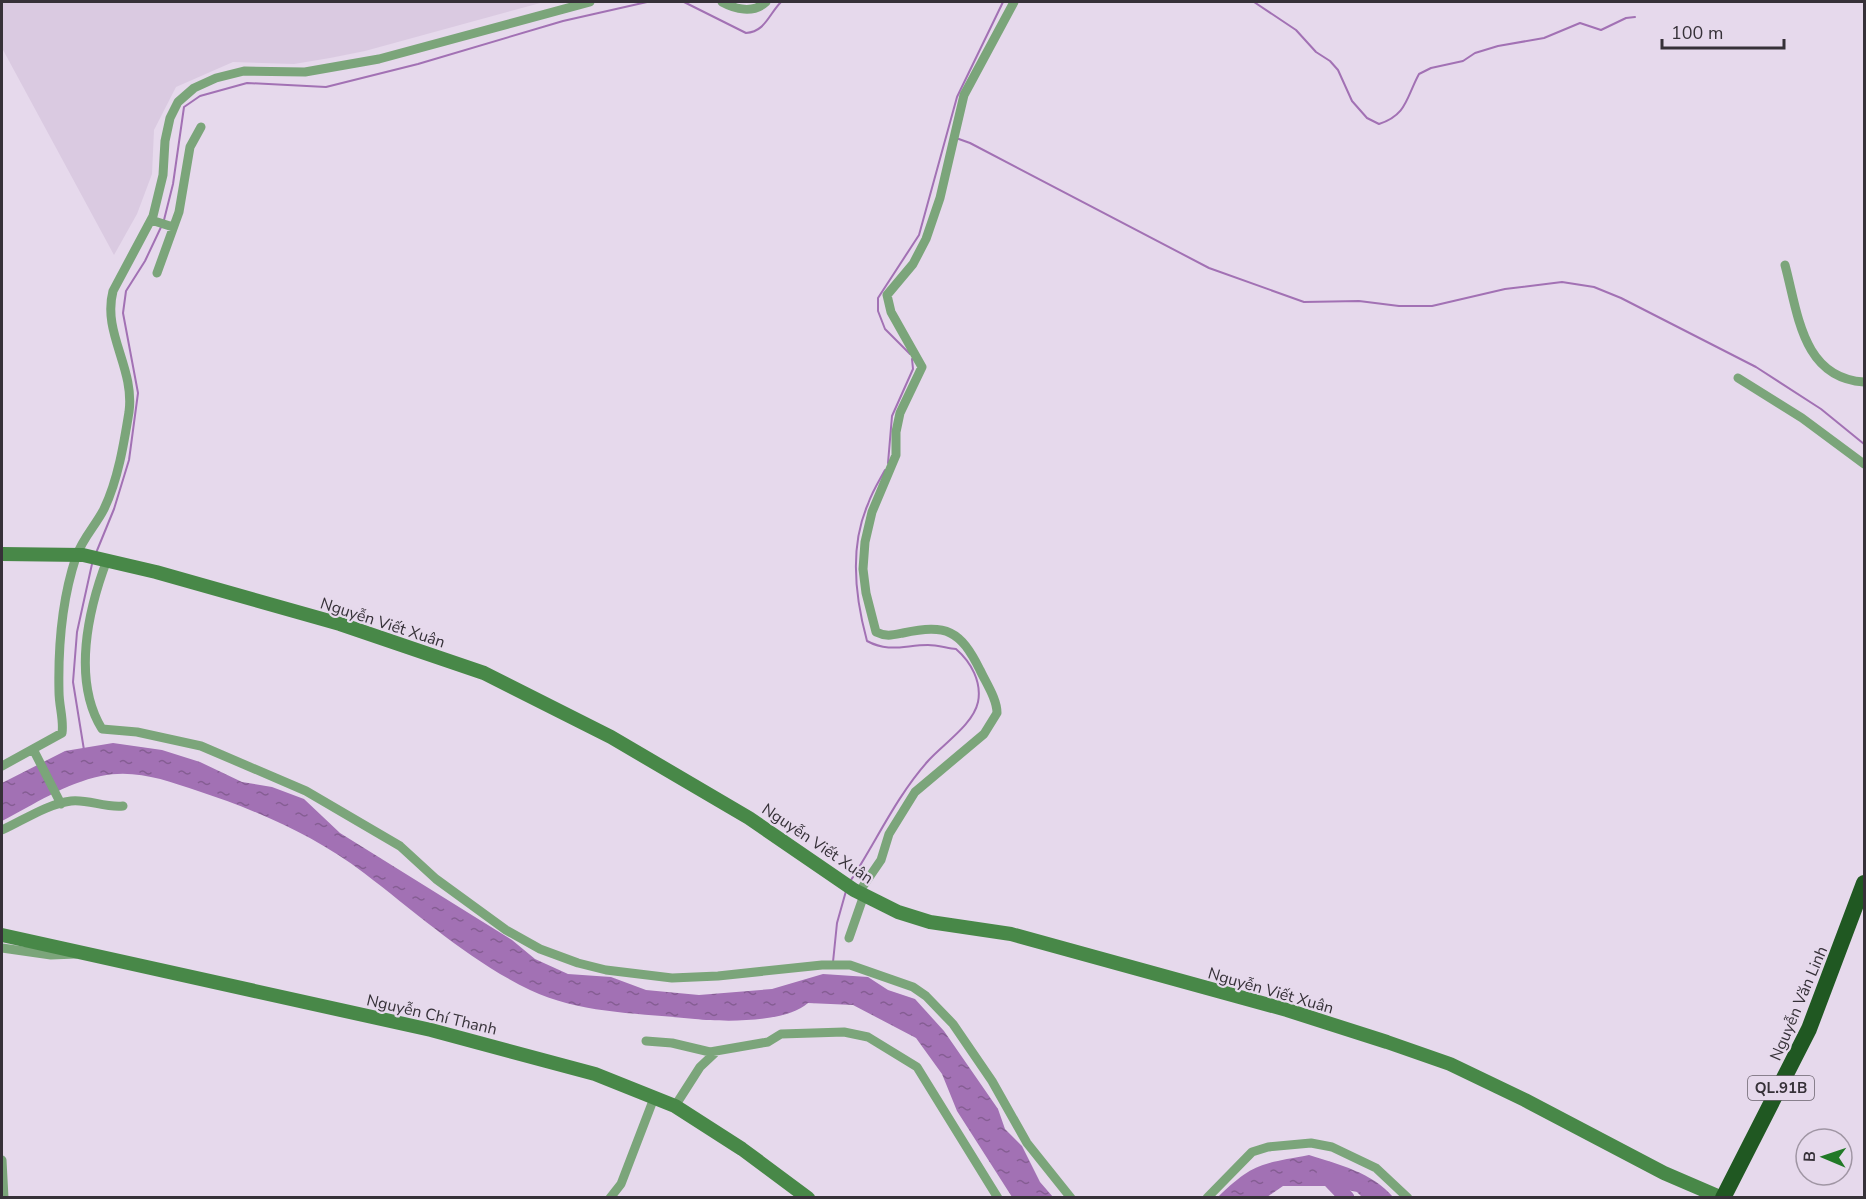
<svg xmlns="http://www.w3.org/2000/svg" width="1866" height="1199" font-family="'Nunito Sans',sans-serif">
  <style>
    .built { fill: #dacae1 }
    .water { fill: url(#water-ripples) }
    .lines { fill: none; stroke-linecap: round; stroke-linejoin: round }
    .stream { stroke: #a271b4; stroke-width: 2 }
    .river { stroke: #a271b4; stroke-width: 15 }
    .street { stroke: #7ba57a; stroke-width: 9 }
    .secondary { stroke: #488848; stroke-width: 14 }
    .highway { stroke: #205822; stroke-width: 16 }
    .labels { text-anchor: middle; stroke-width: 4.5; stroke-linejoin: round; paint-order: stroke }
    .shield { fill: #e6d9ec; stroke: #6b636e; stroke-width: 1.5 }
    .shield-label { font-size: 15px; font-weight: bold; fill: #363138 }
    .street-label { font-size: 16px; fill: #363138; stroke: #e6d9ec }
  </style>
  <defs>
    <pattern id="water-ripples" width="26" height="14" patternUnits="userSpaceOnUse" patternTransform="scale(1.5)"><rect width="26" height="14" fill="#a271b4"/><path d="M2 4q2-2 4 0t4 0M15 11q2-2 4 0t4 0" fill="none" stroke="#855d93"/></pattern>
  </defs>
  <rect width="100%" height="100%" fill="#e6d9ec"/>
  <path class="built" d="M2,2H544L365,51L330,58L294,64L233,62L176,87L154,130L152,174L137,214L114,255L2,48Z"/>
  <path class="water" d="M113,743L162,750L200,762L242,782L272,787L304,799L340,833L512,940L535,959L568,974L611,977L646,990L699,995L772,989L823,974L868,977L888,990L915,999L944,1031L998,1109L1005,1129L1022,1146L1040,1182L1053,1197H1012L957,1111L942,1074L916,1038L853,1005L808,1003C786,1023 724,1022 695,1019C639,1013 581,1014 530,990C468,960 418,914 364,873C314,835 256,810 198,791C165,780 135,769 101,776C66,783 33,805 2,821V783L65,751Z
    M1309,1155C1338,1164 1373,1173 1393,1197H1362L1357,1192L1330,1186H1283L1267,1197H1218C1254,1162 1262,1164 1309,1155Z"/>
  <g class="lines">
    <path class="stream" d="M684,2L746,33C765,32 769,14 781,2
      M1254,2L1296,30L1316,52L1330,61L1338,70L1352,101L1367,118L1379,124C1407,115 1406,98 1419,74L1431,68L1463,61L1475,53L1498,46L1544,38L1580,23L1601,30L1626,18L1635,17
      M956,138L970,143L1209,268L1304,302L1359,301L1399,306H1432L1505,289L1562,282L1594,287L1621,298L1756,367L1821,409L1864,444
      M164,220L173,184L184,107L200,96L247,83L326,87L418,64L563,21L647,2
      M910,354L885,329L878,311V298L919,235L957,97L1003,2
      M888,463L892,416L913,369L912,359
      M96,553L114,509L129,460L138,393L123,313L126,291L145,261L162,225
      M84,750L73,682L77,632L92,564
      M851,880C877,840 896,797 928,761C943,744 973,725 978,702C982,682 971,662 956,649C947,648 937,645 928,645C905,645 889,653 867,641C855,597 849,547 868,504C872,492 879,481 885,470
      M833,962L837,923L846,891"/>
    <path class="river" d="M1324,1174L1347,1198"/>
    <path class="street" d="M722,2C735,9 753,14 766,2
      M151,220L173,227
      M1785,265C1798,313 1802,378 1864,382
      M157,273L179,212L190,147L201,127
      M1738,378L1802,418L1864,464
      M107,560C88,610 72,680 102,729L137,732L201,746L306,791L400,846L436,879L506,930L540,949L578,963L606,970L672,978L718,976L822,965H850L913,987L926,996L953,1024L992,1081L1027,1143L1071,1198
      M33,749L61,804
      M2,766L62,733C64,720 59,706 59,692C58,648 62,599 76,557C82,539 96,525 104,509C118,480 124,443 129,412C135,368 102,333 113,291L153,216L163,175L165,141L170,118L178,102L194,88L216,78L244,71L305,72L379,59L590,2
      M2,830C24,820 47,804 71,801C88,799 105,808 123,806
      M859,892L881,860L889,834L915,792L984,734L997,713C997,699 986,683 980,670C960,630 947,624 903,633C893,635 886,637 876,632L866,593L863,569L865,542L872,512L896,455V432L900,413L922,367L891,312L887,295L913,264L926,239L940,198L964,95L1014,2
      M849,938L864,895
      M2,948L51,955L76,954
      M646,1041L672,1043L710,1052L768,1042L781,1034L844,1032L868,1037L917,1067L998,1198
      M675,1106L700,1067L717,1051
      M2,1160L4,1198
      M610,1198L621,1184L654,1098
      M1207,1198L1252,1152L1268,1147L1311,1143L1332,1147L1376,1168L1408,1198"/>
    <path class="secondary" d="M2,554L83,555L156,572L340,624L484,673L611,737L749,818L854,890L898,912L930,922L1011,934L1287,1010L1387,1042L1450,1064L1525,1100L1664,1173L1722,1198
      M2,935L431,1030L595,1074L675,1106L742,1149L808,1198"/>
    <path class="highway" d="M1723,1198L1809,1029L1864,883"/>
  </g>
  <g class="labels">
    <rect class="shield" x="1748" y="1076" width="66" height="24" rx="4.5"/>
    <g class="shield-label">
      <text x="1781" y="1093">QL.91B</text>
    </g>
    <g class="street-label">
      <text transform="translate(383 622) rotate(18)" y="6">Nguyễn Viết Xuân</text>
      <text transform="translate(818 843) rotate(34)" y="6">Nguyễn Viết Xuân</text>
      <text transform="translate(1271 990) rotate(16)" y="6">Nguyễn Viết Xuân</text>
      <text transform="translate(1798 1003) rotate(-67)" y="6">Nguyễn Văn Linh</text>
      <text transform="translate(432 1014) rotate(13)" y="6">Nguyễn Chí Thanh</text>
    </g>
  </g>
  <rect width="1866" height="1199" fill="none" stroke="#363138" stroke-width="6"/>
  <g transform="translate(1824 1157) rotate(272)"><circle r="28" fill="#e6d9ec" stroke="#a096a4" stroke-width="1.5"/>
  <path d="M0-4.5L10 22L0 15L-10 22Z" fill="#217927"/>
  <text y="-9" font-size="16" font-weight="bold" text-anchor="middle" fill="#363138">B</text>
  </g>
  <path d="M1662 39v9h122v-9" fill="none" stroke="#363138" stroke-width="3"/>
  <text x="1671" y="39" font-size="18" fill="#363138" stroke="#e6d9ec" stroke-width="4.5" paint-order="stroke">100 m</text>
</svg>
